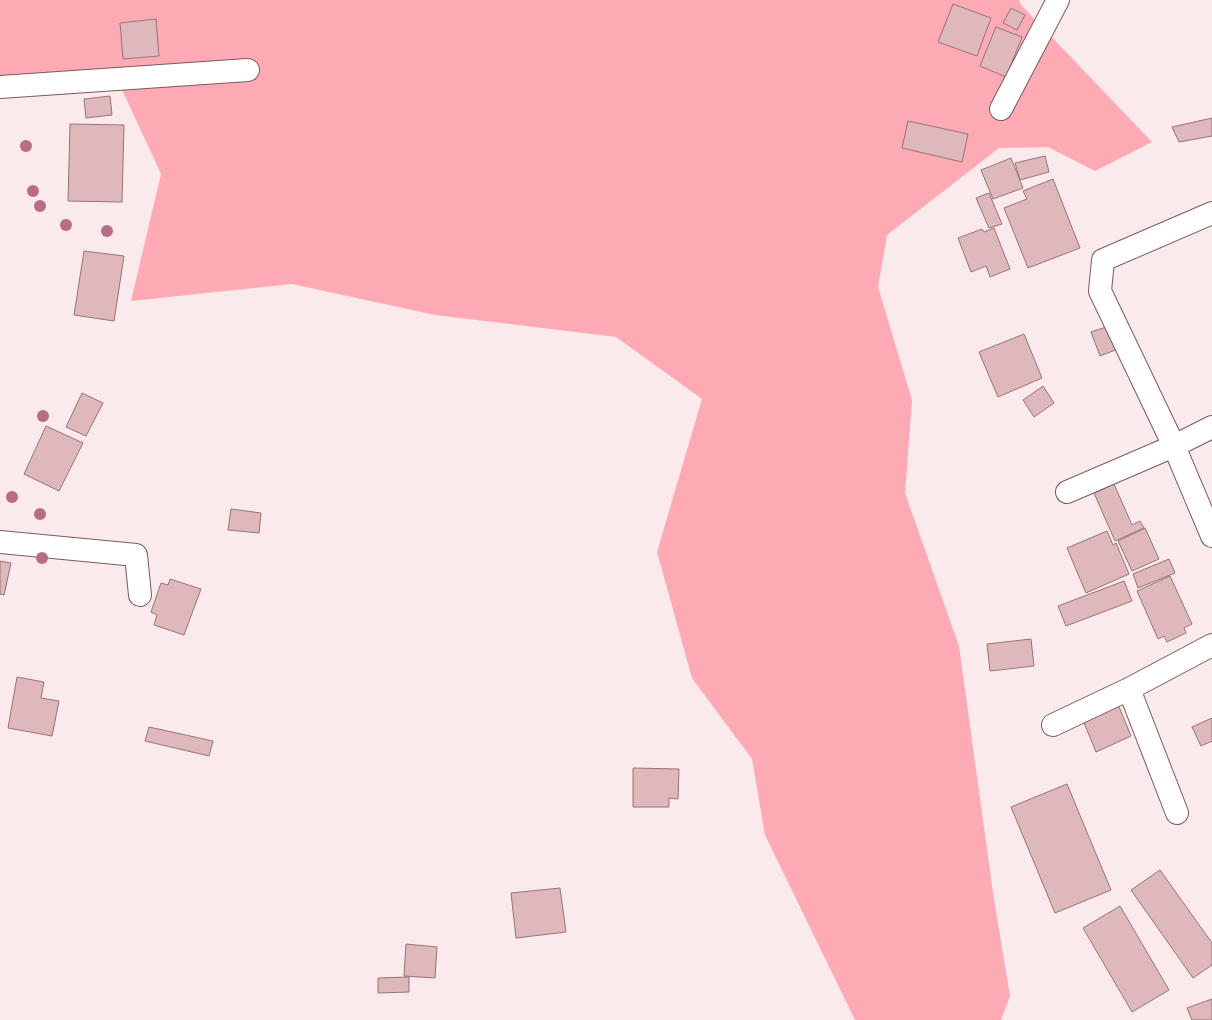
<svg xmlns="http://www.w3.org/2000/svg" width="1212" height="1020" font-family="Quicksand,sans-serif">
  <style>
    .green { fill: #fdaab4 }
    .building { fill: #dfb8bc; stroke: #967377 }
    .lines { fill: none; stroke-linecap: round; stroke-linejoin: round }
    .minor-casing { stroke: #7c5a5e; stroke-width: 24 }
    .minor { stroke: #fff; stroke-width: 22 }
    .tree { fill: #ba6b85 }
  </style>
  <rect width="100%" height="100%" fill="#fbeaec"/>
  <path class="green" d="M0,0H1019L1021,5L1152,142L1095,171L1048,147L999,148L887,235L878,287L912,400L905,493L959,646L993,893L1010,996L1001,1020H855L765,835L752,759L692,678L657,552L702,399L616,337L435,315L292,284L131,301L161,174L118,81L0,97Z"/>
  <path class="building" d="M953,4L991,18L977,56L938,42Z
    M1011,8L1025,15L1017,30L1003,23Z
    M156,19L159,56L123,59L120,23Z
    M996,27L1022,37L1006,77L980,66Z
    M110,96L112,115L86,118L84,99Z
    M1212,118V136L1179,142L1172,127Z
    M908,121L968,134L962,162L902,148Z
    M70,124L124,125L122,202L68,201Z
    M1045,156L1049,172L1020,180L1015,163Z
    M1011,158L1023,188L993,199L981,170Z
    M1053,179L1080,248L1028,268L1004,208L1027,199L1023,191Z
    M989,193L1002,224L989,228L976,198Z
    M994,228L1010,269L990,277L986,266L971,272L958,238L982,229L984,232Z
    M84,251L124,256L114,321L74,315Z
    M1109,326L1118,349L1100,356L1091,332Z
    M1024,334L1042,378L998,397L979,352Z
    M1043,386L1054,403L1034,417L1023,400Z
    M82,393L103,403L86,436L66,427Z
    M46,426L83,443L59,491L24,474Z
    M1114,484L1132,525L1140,521L1144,528L1115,541L1094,493Z
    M231,509L261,513L259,533L228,530Z
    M1145,528L1159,559L1132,571L1118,541Z
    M1107,531L1113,545L1116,543L1129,574L1086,593L1067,548Z
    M1169,559L1175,573L1138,588L1133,574Z
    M0,561L11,563L4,595L0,594Z
    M1170,576L1192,624L1184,628L1186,633L1167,642L1164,636L1158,639L1137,591Z
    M170,579L201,589L184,635L154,625L157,615L151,612L161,583L168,585Z
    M1124,581L1132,601L1066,626L1058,606Z
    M1031,639L1034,666L990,671L987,644Z
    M17,677L44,682L41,698L59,701L52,736L8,728Z
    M1117,702L1131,736L1096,752L1082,718Z
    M1212,718V741L1201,746L1192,727Z
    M149,727L213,741L209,756L145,741Z
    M633,768L679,769L678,799L669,798V807H633Z
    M1067,784L1111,890L1055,913L1011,807Z
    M1160,870L1212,943V965L1193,978L1131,890Z
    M560,888L566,932L516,938L511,893Z
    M1120,906L1169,990L1132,1012L1083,928Z
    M406,944L437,947L435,978L404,976Z
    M409,977V992L378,993V978Z
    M1212,999V1020H1192L1187,1008Z"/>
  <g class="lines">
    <g class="minor-casing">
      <path id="minor" d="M0,87L248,70
        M1001,109L1058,0
        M1212,213L1103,260L1100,291L1174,446L1212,536
        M1067,492L1174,446L1212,427
        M0,542L136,555L140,595
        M1129,689L1177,813
        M1053,725L1129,689L1212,645"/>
    </g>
    <use href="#minor" class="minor"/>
  </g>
  <g class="tree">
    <circle cx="26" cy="146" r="6"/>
    <circle cx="33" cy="191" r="6"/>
    <circle cx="40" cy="206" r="6"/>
    <circle cx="66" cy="225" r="6"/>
    <circle cx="107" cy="231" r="6"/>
    <circle cx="43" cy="416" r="6"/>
    <circle cx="12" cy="497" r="6"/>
    <circle cx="40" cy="514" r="6"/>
    <circle cx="42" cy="558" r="6"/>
  </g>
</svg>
